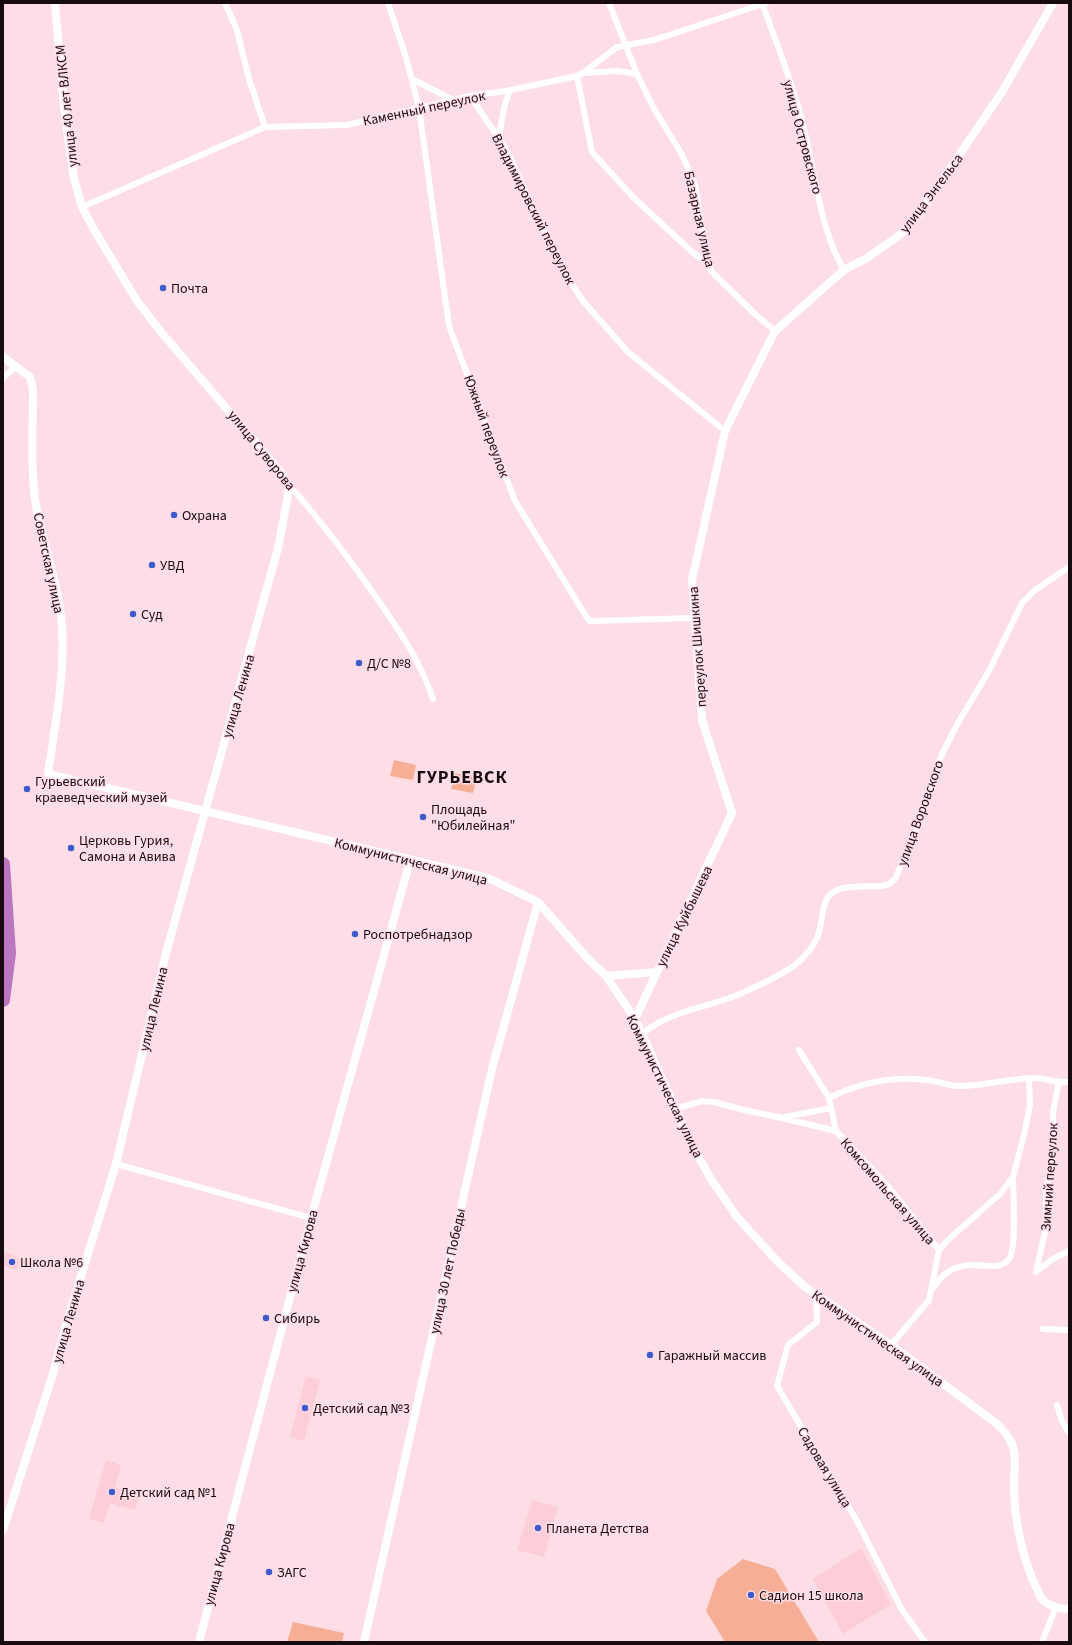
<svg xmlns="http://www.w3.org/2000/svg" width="1072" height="1645" font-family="'Source Sans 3',sans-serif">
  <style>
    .built { fill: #fdceda }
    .green { fill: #f7ae97 }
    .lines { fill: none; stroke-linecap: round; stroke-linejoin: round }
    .river { stroke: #bb76c0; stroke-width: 14 }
    .minor { stroke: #fff; stroke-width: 6 }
    .tertiary { stroke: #fff; stroke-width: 8 }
    .poi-dot { fill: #3e5acc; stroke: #fedee6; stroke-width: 1.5 }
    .labels { text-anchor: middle; stroke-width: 3; stroke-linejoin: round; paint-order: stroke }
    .street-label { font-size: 14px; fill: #180b0f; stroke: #fedee6 }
    .poi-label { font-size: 14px; fill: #180b0f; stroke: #fedee6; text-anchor: start }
    .district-label { font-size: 18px; font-weight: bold; letter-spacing: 1px; fill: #180b0f; stroke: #fedee6 }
  </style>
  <rect width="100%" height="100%" fill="#fedee6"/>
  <path class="built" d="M3,1251L21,1259L17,1271L3,1265Z
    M306,1376L320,1380L304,1441L290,1437Z
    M106,1460L121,1465L115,1488L140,1495L135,1510L110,1503L104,1523L89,1519Z
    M532,1500L558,1507L544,1557L517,1550Z
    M861,1548L891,1604L843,1634L813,1579Z"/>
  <path class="green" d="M394,760L416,765L413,780L390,776Z
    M455,773L477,778L473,793L451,789Z
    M743,1559L775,1569L819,1642H725L706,1611L717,1579Z
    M293,1622L344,1633L342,1642H287Z"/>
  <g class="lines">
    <path class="river" d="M3,864L9,953L3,1000"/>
    <path class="minor" d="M225,3L237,30L249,79L265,127
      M388,3L406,57L419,108L449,326L515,501L589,621L695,618
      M609,3L637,74L653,107L681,153L689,170L695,185L706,253L711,271L756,315L775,331
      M762,3C776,42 792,81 802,121C815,168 819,229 844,270
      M583,73L618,71L637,74
      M577,76L592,152L633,197L691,251L708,264
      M412,79L453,100
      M470,96L506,149L561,267L583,301L628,352L725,431
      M499,137L504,108L510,90
      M82,207L265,127L347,125L470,96L506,91L577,76L583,73L617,47L654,40L766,3
      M3,378L15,367
      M288,484C318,517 345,553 371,590C395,624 420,659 433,699
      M642,1034C667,1013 702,1008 732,997C748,991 775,978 789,969C800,963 812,949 817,938C825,921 818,895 840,889C853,885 869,887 882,886L889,884L895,879L919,824L932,781L942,754L958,723L989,671L1022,603L1034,591L1069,567
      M799,1050L829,1098L836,1131
      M829,1098C859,1083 893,1076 927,1080C938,1081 948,1086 960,1086C985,1086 1010,1078 1036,1078C1047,1079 1058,1083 1069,1082
      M675,1109L702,1101L714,1102L744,1110L782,1118L836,1131L885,1183L939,1250
      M785,1117L831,1108
      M116,1164L311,1218
      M1036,1272L1046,1228V1190L1053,1155V1112L1059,1081
      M1036,1272L1051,1260L1069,1251
      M934,1287C938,1282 942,1275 948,1272C955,1267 966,1265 974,1265C985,1265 1001,1270 1009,1259C1017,1248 1013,1193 1013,1177
      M816,1294L817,1322L788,1345L777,1386L857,1521L902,1610L925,1642
      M1043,1329L1069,1330
      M891,1345L929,1300L939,1250L950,1238L1000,1194L1013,1177L1025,1131L1030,1105L1029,1079
      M1057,1405L1062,1421L1069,1433
      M1042,1642L1056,1607"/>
    <path class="tertiary" d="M3,357L30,377L33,390C33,428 30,467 36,505C43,545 59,585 62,626C65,675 55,725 48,774L488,878L538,902L588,959L606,976L635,1019L692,1145L711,1179L737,1217L779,1263L805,1287L891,1345L997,1424C1004,1431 1010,1437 1013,1447C1017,1462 1013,1479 1014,1495C1016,1526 1023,1559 1036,1587C1038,1590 1039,1595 1041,1598C1047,1606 1060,1609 1069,1609
      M606,976L657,972L732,813L702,720L692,580L725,431L775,331L844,270L867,258L901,234L919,214L1002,92L1053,3
      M635,1019L657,972
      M3,1530L52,1377L67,1321L116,1164L166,953L278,548L288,496V484L279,470L161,332L137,301L93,228L82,207L74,179L64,108L55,3
      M199,1642L311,1218L410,861
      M364,1642L492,1069L538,902"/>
  </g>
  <g class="poi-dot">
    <circle cx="163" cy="288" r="4"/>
    <circle cx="174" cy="515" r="4"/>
    <circle cx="152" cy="565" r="4"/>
    <circle cx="133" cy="614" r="4"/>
    <circle cx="359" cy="663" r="4"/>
    <circle cx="27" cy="789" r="4"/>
    <circle cx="423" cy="817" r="4"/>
    <circle cx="71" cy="848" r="4"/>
    <circle cx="355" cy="934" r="4"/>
    <circle cx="12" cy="1262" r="4"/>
    <circle cx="266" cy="1318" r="4"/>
    <circle cx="650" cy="1355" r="4"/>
    <circle cx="305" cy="1408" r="4"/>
    <circle cx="112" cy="1492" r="4"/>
    <circle cx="538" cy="1528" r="4"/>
    <circle cx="269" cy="1572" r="4"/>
    <circle cx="751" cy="1595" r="4"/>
  </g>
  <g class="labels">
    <g class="street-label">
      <text transform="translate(66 106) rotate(-96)" y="5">улица 40 лет ВЛКСМ</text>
      <text transform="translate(424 108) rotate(-12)" y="5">Каменный переулок</text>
      <text transform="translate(803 137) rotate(75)" y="5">улица Островского</text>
      <text transform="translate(931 193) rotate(-53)" y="5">улица Энгельса</text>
      <text transform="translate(534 209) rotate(63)" y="5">Владимировский переулок</text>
      <text transform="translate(700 219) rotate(77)" y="5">Базарная улица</text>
      <text transform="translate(487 426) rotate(70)" y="5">Южный переулок</text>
      <text transform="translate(262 450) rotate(51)" y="5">улица Суворова</text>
      <text transform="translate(49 563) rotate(78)" y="5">Советская улица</text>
      <text transform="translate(697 647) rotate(-94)" y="5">переулок Шишкина</text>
      <text transform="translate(238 696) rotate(-74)" y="5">улица Ленина</text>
      <text transform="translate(920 813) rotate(-70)" y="5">улица Воровского</text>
      <text transform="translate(411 861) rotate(14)" y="5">Коммунистическая улица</text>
      <text transform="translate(684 916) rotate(-64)" y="5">улица Куйбышева</text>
      <text transform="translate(153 1009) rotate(-77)" y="5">улица Ленина</text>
      <text transform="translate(665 1086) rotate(64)" y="5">Коммунистическая улица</text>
      <text transform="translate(1049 1177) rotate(-86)" y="5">Зимний переулок</text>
      <text transform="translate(888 1191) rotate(49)" y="5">Комсомольская улица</text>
      <text transform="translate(302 1251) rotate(-75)" y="5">улица Кирова</text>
      <text transform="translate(447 1271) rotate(-78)" y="5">улица 30 лет Победы</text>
      <text transform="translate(68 1321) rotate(-74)" y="5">улица Ленина</text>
      <text transform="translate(878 1338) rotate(35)" y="5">Коммунистическая улица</text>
      <text transform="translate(825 1467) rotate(59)" y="5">Садовая улица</text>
      <text transform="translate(219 1564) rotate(-75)" y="5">улица Кирова</text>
    </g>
    <g class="poi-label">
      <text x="171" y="293">Почта</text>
      <text x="182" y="520">Охрана</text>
      <text x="160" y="570">УВД</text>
      <text x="141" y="619">Суд</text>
      <text x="367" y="668">Д/С №8</text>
      <text x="35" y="786">Гурьевский<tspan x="35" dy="16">краеведческий музей</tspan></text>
      <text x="431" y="814">Площадь<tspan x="431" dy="16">"Юбилейная"</tspan></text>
      <text x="79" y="845">Церковь Гурия,<tspan x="79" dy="16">Самона и Авива</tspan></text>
      <text x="363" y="939">Роспотребнадзор</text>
      <text x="20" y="1267">Школа №6</text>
      <text x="274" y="1323">Сибирь</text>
      <text x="658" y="1360">Гаражный массив</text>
      <text x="313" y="1413">Детский сад №3</text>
      <text x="120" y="1497">Детский сад №1</text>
      <text x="546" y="1533">Планета Детства</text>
      <text x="277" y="1577">ЗАГС</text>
      <text x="759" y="1600">Садион 15 школа</text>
    </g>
    <g class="district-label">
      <text x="462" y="783">ГУРЬЕВСК</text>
    </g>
  </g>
  <rect width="1072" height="1645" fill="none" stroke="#180b0f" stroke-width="8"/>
</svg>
